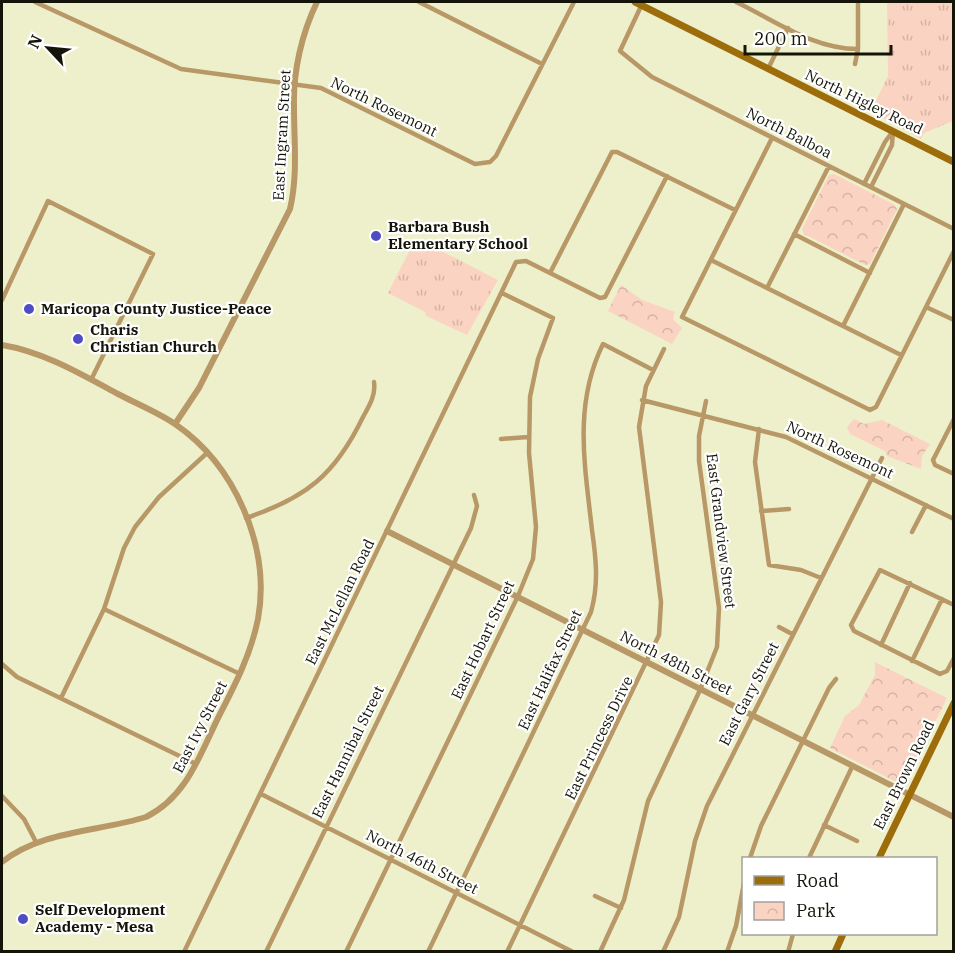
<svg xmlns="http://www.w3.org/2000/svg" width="955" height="953" font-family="'IBM Plex Serif',serif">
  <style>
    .grass { fill: url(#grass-tufts) }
    .park { fill: url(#park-crowns) }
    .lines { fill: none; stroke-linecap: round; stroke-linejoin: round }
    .minor { stroke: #b89866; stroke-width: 4.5 }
    .tertiary { stroke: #b89866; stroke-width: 6 }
    .secondary { stroke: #9d6d0c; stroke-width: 7 }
    .poi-dot { fill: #4e4dc4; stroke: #fff; stroke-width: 2 }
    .labels { text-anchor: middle; stroke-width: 4.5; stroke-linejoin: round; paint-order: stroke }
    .street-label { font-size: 15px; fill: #141508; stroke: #fff }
    .poi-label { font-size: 15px; font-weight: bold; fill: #141508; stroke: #fff; text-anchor: start }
  </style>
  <defs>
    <pattern id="grass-tufts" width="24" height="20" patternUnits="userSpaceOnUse" patternTransform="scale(1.5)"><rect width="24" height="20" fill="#fbd3c2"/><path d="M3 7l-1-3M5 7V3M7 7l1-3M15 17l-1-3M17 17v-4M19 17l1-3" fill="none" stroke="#d6b4a5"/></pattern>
    <pattern id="park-crowns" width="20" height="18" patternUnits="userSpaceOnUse" patternTransform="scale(1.5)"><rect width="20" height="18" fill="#fbd3c2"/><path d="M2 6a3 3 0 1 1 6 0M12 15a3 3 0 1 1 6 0" fill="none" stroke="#d6b4a5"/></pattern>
  </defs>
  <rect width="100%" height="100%" fill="#eef0cc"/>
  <path class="grass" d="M887,2H951L954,14L953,121L924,133L921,139L871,111L888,76Z
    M416,238L498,280L467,335L426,316L425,312L388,293Z"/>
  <path class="park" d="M834,174L895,205L897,209L870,264L865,265L804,234L802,229L829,175Z
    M621,285L642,300L675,312L673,319L682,328L672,344L608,311Z
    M854,419L864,424L882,420L930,444L922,456L921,469L887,456L885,451L850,434L847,427Z
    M875,662L947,698L905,782L900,784L830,748L845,716L859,705L875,675Z"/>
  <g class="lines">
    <path class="minor" d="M35,2L181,69L321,88L475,164L490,162L496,156L574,2
      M419,2L542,64
      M643,2L620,51L652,77L954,229
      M736,2C776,21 813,49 858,49
      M855,64L858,49V2
      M768,69L788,28
      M772,138L682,317L870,410L876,407L954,251
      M864,184L885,142L893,131
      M871,187L892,145L893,131
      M794,234L870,273
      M711,260L901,355
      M550,273L612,152H617L735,210
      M767,288L829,166
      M2,300L48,201L153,254L91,380
      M926,307L954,320
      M843,326L904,204
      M642,400L786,437L954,519
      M954,419L933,460L935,465L954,474
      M759,429L755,462L769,565L801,570L821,578
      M501,439L528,437
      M761,511L789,509
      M246,518C306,498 335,475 363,417C369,406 376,395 374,382
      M912,532L926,505
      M954,605L880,570L851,625L854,631L940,674L947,671L954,658
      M104,609L240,674
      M779,627L792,634
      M881,645L910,583
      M912,661L942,599
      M2,664L17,677L196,764
      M61,698L104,609L124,548L135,527L159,497L207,453
      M261,794L573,952
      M2,796L24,819L36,842
      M824,825L857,841
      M750,858L761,826L829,688L836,679
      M809,858L852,767
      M595,896L621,908
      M184,952L516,262L526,261L600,298L605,297L667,176
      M266,952L471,528L477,506L474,495
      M346,952L518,596L533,559L536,527L529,453L530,397L538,359L553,318L502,293
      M428,952L591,612C599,584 596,558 592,530C585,466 573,405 603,344L653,370
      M507,952L659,635L661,602L639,427L646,386L664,349
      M600,952L624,900L648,801L700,690L717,647L719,608L699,461V436L706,401
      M663,952L679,917L695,841L707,806L882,458
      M727,952L736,926L744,883
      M788,952L793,934"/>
    <path class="tertiary" d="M2,345C44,352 81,374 118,394C137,404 157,412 175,424C235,465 271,547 258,619C251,654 235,685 219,716C200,754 187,797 146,817C98,832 43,830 2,862
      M175,424L199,388L290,209C298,175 294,141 294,106C293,71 302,33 317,2
      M387,531L954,817"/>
    <path class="secondary" d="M635,2L954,162
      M879,858L954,703
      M835,952L843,934"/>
  </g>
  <g class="poi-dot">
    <circle cx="376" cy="236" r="6"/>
    <circle cx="29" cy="309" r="6"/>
    <circle cx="78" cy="339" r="6"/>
    <circle cx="23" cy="919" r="6"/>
  </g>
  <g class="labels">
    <g class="street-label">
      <text transform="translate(864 102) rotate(26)" y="5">North Higley Road</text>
      <text transform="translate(384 107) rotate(26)" y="5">North Rosemont</text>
      <text transform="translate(789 133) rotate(27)" y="5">North Balboa</text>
      <text transform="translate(282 135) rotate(-87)" y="5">East Ingram Street</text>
      <text transform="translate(840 450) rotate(25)" y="5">North Rosemont</text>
      <text transform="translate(721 531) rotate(83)" y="5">East Grandview Street</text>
      <text transform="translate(340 602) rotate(-64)" y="5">East McLellan Road</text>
      <text transform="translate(483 640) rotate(-65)" y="5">East Hobart Street</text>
      <text transform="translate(676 663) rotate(27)" y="5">North 48th Street</text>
      <text transform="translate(550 670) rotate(-65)" y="5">East Halifax Street</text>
      <text transform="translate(749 694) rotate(-63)" y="5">East Gary Street</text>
      <text transform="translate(200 727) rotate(-63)" y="5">East Ivy Street</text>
      <text transform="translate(599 738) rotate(-64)" y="5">East Princess Drive</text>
      <text transform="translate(348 752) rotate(-64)" y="5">East Hannibal Street</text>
      <text transform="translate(904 775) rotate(-64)" y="5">East Brown Road</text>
      <text transform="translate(422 862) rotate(27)" y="5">North 46th Street</text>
    </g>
    <g class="poi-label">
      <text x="388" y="232">Barbara Bush<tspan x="388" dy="17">Elementary School</tspan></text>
      <text x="41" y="314">Maricopa County Justice-Peace</text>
      <text x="90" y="335">Charis<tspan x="90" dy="17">Christian Church</tspan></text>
      <text x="35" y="915">Self Development<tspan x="35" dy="17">Academy - Mesa</tspan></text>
    </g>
  </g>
  <rect width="955" height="953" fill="none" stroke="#141508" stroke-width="6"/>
  <rect x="742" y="857" width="195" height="78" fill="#ffffff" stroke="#a1a19c" stroke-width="1.5"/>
  <rect x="754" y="876" width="30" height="9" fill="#9d6d0c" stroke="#a1a19c" stroke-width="1.5"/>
  <text x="796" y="887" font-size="18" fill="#141508">Road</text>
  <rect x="754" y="902" width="30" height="18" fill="url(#park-crowns)" stroke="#a1a19c" stroke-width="1.5"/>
  <text x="796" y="917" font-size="18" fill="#141508">Park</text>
  <g transform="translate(48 48) rotate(296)" stroke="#ffffff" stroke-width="4.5" paint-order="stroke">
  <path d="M0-4.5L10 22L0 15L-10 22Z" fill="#141508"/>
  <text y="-9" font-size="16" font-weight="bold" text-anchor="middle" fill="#141508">N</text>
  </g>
  <path d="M745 45v9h146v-9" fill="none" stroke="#141508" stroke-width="3"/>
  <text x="754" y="45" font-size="18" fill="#141508" stroke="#ffffff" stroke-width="4.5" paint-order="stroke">200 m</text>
</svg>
